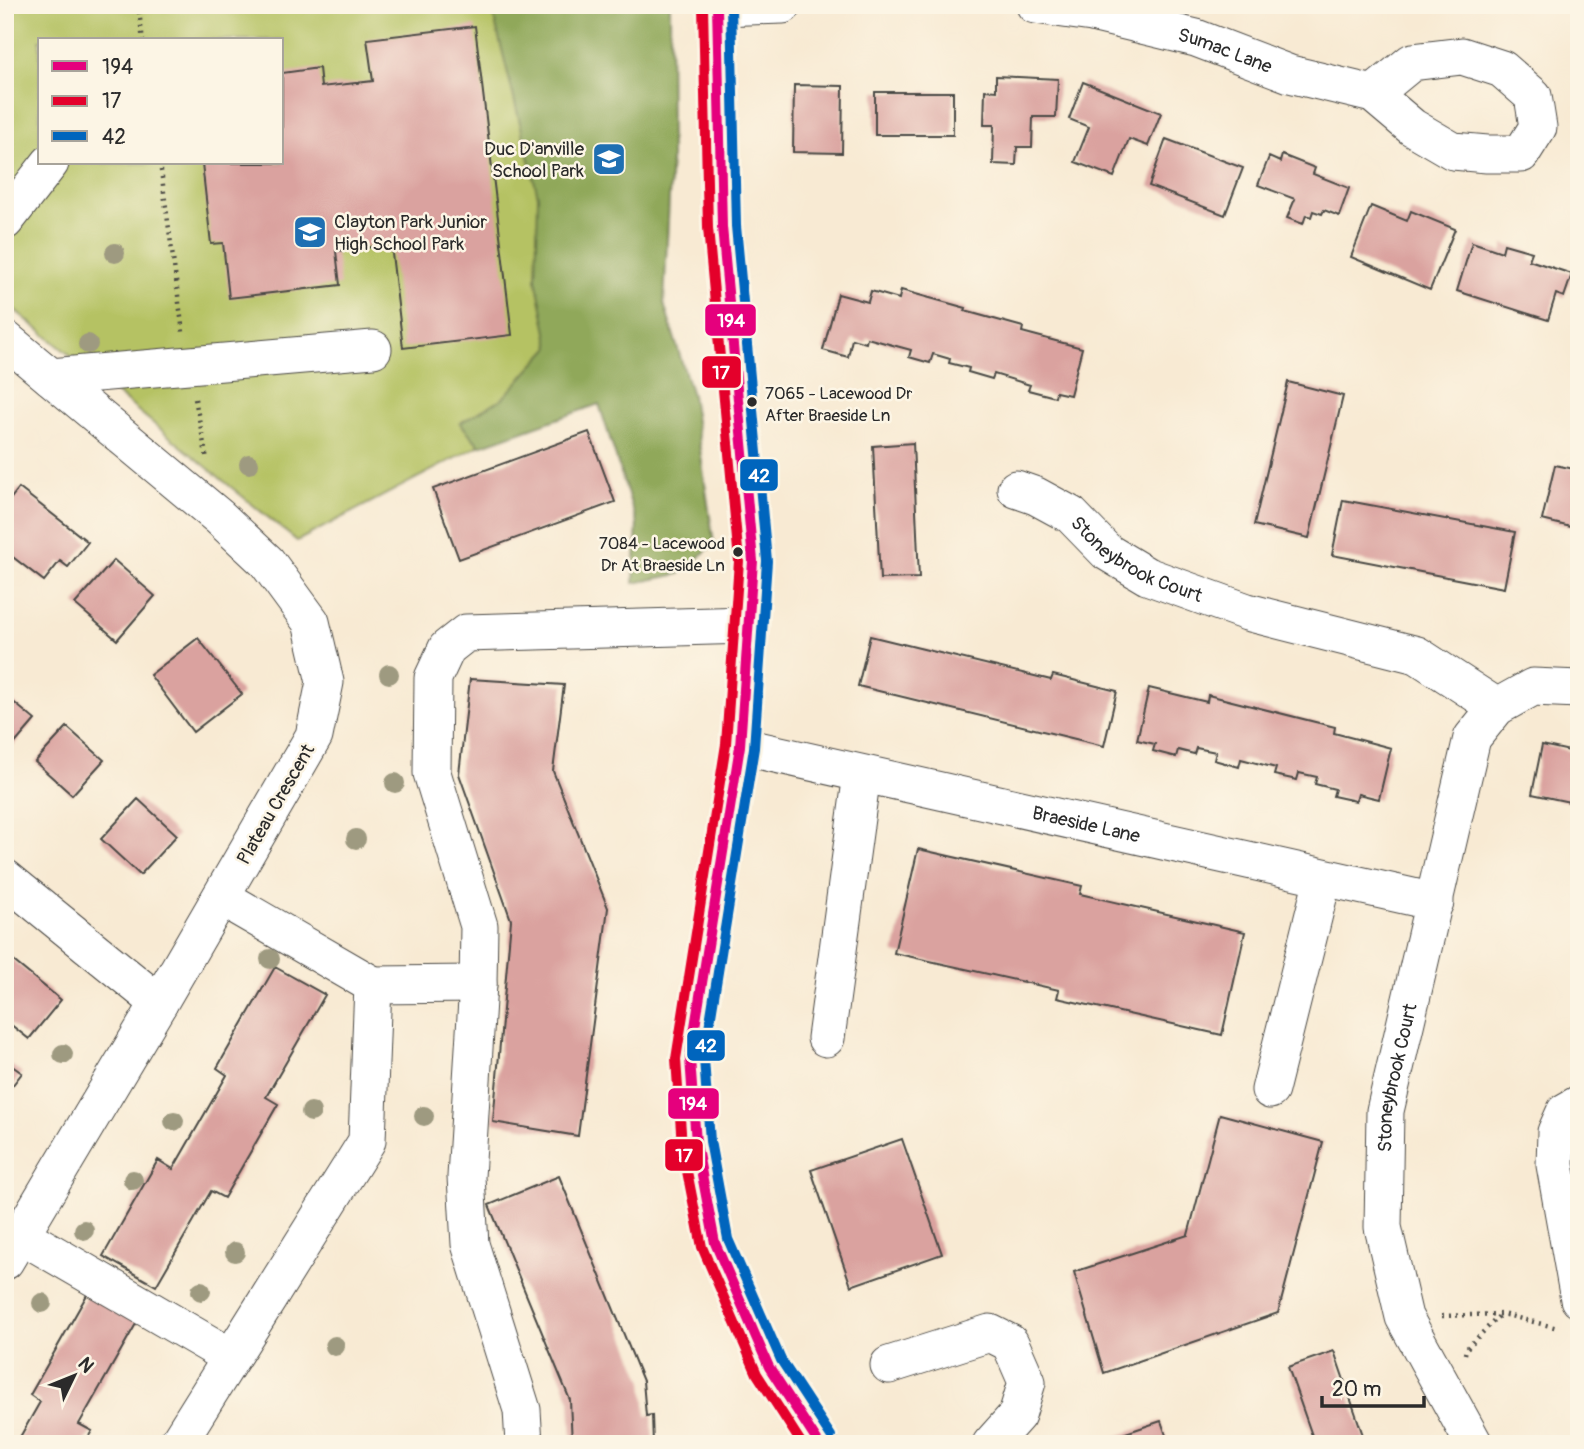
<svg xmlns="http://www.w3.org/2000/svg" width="1584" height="1449" font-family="Pangolin,sans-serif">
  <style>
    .green { fill: #b5c264; stroke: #707648; stroke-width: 2; fill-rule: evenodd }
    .forest { fill: #90a85a; stroke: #5e6a42; stroke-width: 2 }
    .building { fill: #daa29f }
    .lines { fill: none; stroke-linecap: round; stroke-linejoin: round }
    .minor-casing { stroke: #4a4844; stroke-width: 39 }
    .major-casing { stroke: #4a4844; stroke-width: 41 }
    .path { stroke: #4a4844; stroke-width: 4.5; stroke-dasharray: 2 5; stroke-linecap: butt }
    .minor { stroke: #fff; stroke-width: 37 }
    .major { stroke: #fff; stroke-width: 38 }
    .bus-1-casing { stroke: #fcf5e5; stroke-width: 16 }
    .bus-2-casing { stroke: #fcf5e5; stroke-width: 16 }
    .bus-3-casing { stroke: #fcf5e5; stroke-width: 16 }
    .bus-1 { stroke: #e5007d; stroke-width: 10 }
    .bus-2 { stroke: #e4002b; stroke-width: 10 }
    .bus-3 { stroke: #0065bd; stroke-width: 10 }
    .tree { fill: #9e9a80 }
    .bus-dot { fill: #2b2b2b; stroke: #fcf5e5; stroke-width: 2.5 }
    .labels { text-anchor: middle; stroke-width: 5; stroke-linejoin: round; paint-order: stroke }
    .bus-label { font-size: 17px; fill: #2b2b2b; stroke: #fcf5e5; text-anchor: start }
    .street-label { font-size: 19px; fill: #2b2b2b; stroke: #fcf5e5 }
    .poi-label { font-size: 19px; fill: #2b2b2b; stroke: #fcf5e5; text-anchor: end }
    .line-badge { stroke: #fcf5e5; stroke-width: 2.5 }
    .badge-label { font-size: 19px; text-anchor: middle; font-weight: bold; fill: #fff }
  </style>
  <rect width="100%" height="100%" fill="#fcf5e5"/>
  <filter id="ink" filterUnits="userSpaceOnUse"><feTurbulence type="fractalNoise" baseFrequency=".0143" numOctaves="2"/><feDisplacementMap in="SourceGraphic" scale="14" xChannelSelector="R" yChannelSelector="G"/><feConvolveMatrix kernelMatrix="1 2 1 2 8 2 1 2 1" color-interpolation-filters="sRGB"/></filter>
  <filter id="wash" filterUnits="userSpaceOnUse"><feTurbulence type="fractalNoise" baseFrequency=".00686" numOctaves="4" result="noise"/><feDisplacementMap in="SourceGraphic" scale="28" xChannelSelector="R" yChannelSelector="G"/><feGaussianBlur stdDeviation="1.57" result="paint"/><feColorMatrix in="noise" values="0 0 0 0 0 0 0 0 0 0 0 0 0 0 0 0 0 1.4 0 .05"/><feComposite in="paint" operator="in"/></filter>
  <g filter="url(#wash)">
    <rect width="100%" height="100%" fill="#f8ead3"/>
    <path class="green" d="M5,5H650L664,304L673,344L297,541L5,302ZM40,40H282V163H40Z"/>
    <path class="forest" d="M491,5H670L671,157L664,304L692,395L714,544L679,574L634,583L637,523L599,404L480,446L460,423L503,398L550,347L536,279L538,196Z"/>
    <g id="blocks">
      <path class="building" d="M475,26L512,335L403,348L391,245L336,251L340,285L229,298L223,243L211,244L202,163H282V73L319,68L321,87L373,81L367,39Z
        M996,76L1058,79L1056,117H1033L1032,147H1017L1016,165L993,164L994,125H984L985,90L996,91Z
        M1083,82L1161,113L1148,146L1129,139L1114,177L1075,162L1089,127L1069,119Z
        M794,85L843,86L842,153L793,152Z
        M875,92H953V135H875Z
        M1166,139L1243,168L1225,215L1149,186Z
        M1282,155L1315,168L1313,174L1349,188L1339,216L1324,210L1322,214L1313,211L1311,217L1306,215L1303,224L1287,218L1295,199L1258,185L1269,157L1280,162Z
        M1371,206L1407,221L1411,211L1455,229L1430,290L1351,257Z
        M1472,242L1502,252L1504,244L1532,252L1529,260L1572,274L1564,297L1556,294L1548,320L1457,291Z
        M901,290L966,308L965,311L1023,327L1022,332L1082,348L1070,395L1056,392L1055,397L1028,390L1030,385L994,374L992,379L968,372L969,368L949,363L950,359L933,354L930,363L909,357L911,350L867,338L866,343L852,339L848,357L823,350L838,294L868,302L871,291L899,299Z
        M1288,382L1343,396L1309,538L1254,525Z
        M589,432L615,502L459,559L433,489Z
        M913,443L919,578L880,579L873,446Z
        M1555,465L1579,470V529L1542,520Z
        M19,488L88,542L68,567L60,561L44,581L5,551V506Z
        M1343,500L1515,532L1504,588L1332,555Z
        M114,560L155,596L117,640L75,604Z
        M870,636L1051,680L1053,675L1117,691L1104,746L858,686Z
        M198,638L242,694L193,732L150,675Z
        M470,679L564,685L553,771L608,908L578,1136L493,1122L511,920L459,774Z
        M1149,688L1207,702L1208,695L1335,727L1334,733L1391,748L1379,799L1358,794L1356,801L1333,796L1335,789L1315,784L1317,777L1299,773L1297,780L1274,775L1276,768L1241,759L1239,767L1214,760L1216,752L1196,748L1194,754L1178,750L1176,757L1153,751L1155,744L1137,740Z
        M5,695L35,720L5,755Z
        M67,727L104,760L72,795L35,762Z
        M1542,745L1579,753V804L1532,794Z
        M138,799L177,835L140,875L101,839Z
        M918,849L1082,886L1080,894L1245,932L1222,1035L1057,998L1059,990L894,953Z
        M5,954L61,1000L29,1039L5,1020V1012L8,1009L5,1006Z
        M275,967L325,995L266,1097L278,1104L224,1198L211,1191L156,1286L103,1256L158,1160L173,1169L227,1075L217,1068Z
        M5,1061L22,1073L5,1095Z
        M1220,1114L1323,1142L1278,1313L1104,1373L1074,1272L1188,1235Z
        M902,1139L942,1254L851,1286L811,1170Z
        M559,1176L643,1381L646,1416L652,1415L653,1444H572L570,1400L489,1205Z
        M88,1293L137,1322L79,1424L92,1431L84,1444H16L40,1402L30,1395Z
        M1334,1351L1366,1444H1315L1288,1367Z
        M1161,1421L1169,1444H1113L1111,1438Z"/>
    </g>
  </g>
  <g filter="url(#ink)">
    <use href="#blocks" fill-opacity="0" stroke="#4a4844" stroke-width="2"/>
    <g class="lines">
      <g class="minor-casing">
        <g id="minor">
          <path id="s1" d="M1035,5L1092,13L1196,38L1290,74L1373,94L1412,127L1453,151L1487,154H1521L1538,127L1533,96L1502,69L1462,56L1412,62L1373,94"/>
          <path d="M717,7L783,5"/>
          <path d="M5,221L50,163"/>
          <path d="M5,339L219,517L267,562L311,622L325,682L314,736L159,1003L5,1261"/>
          <path d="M51,377L373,349"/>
          <path id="s2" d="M1016,489L1036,496L1071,515L1107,552L1147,576L1247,612L1417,655L1497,707"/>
          <path id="s3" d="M740,746L1435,902"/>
          <path d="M5,878L159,1003"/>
          <path d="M373,985L478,984"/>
          <path d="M826,1038L862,774"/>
          <path d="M1270,1090L1323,878"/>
          <path d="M1579,1104L1565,1112L1556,1132L1555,1165L1579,1299"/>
          <path d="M21,1235L231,1357"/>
          <path d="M889,1365L990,1333L1010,1343L1027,1382L1017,1415L991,1444"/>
          <path d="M177,1444L367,1141L373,985L221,897"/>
          <path d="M524,1444L522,1410L470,1244L466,1177L478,984L479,926L432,773L433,678L447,648L466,633L748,625"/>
          <path id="s4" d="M1474,1444L1404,1317L1383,1227L1385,1111L1472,738L1497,707L1533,687L1579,689"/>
        </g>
      </g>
      <g class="major-casing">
        <path id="major" d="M717,5L722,227L753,561L740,746L690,1058L696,1143L715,1243L769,1367L819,1444"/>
      </g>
      <path class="path" d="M138,5L143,40
        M160,163L183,332
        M195,399L207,459
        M1442,1316L1502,1314L1558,1328
        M1465,1354L1466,1349L1501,1314"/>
      <use href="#minor" class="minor"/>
      <use href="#major" class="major"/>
      <g class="bus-1-casing">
        <path id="bus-1" d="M717,5L722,227L753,561L740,746L690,1058L696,1143L715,1243L769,1367L819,1444"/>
      </g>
      <g class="bus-2-casing">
        <path id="bus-2" d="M703,5L708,228L739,561L726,744L676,1059L682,1146L702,1247L757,1374L802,1444"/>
      </g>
      <g class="bus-3-casing">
        <path id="bus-3" d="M731,5L736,226L767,561L754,748L704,1059L710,1141L728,1239L781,1360L831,1436"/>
      </g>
      <use href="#bus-1" class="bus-1"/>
      <use href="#bus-2" class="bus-2"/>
      <use href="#bus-3" class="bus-3"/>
    </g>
    <g class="tree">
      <circle cx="115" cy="253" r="10"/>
      <circle cx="88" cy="344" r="10"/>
      <circle cx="249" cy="464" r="10"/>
      <circle cx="389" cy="674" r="10"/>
      <circle cx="395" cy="783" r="10"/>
      <circle cx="356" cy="839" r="10"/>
      <circle cx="270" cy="959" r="10"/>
      <circle cx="63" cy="1054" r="10"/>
      <circle cx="311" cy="1112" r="10"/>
      <circle cx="424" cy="1116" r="10"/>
      <circle cx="174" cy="1121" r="10"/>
      <circle cx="133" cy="1180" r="10"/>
      <circle cx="84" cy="1230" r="10"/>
      <circle cx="235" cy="1252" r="10"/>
      <circle cx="201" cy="1291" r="10"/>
      <circle cx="42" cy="1303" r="10"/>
      <circle cx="335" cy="1346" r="10"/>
    </g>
  </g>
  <defs>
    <g id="school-square" transform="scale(1.75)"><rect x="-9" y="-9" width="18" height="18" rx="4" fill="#1f6fb2" stroke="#fcf5e5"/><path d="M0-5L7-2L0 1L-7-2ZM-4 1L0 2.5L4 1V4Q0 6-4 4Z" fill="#fff"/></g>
  </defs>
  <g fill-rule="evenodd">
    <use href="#school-square" x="609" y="159"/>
    <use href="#school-square" x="310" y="232"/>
  </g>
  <g class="bus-dot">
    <circle cx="752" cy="402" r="6"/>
    <circle cx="738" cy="552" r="6"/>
  </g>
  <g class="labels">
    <g class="bus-label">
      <text x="765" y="399">7065 - Lacewood Dr<tspan x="765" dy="22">After Braeside Ln</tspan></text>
      <text x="725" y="549" text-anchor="end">7084 - Lacewood<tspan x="725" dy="22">Dr At Braeside Ln</tspan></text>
    </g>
    <g class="street-label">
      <text dy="7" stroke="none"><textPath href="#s1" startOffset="196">Sumac Lane</textPath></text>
      <text dy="7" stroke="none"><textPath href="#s2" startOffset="142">Stoneybrook Court</textPath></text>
      <text transform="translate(275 804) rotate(-60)" y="7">Plateau Crescent</text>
      <text dy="7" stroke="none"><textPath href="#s3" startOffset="355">Braeside Lane</textPath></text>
      <text dy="7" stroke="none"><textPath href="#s4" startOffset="388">Stoneybrook Court</textPath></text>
    </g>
    <g class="poi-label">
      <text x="584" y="155">Duc D'anville<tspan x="584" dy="22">School Park</tspan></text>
      <text x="334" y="228" text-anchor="start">Clayton Park Junior<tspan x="334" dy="22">High School Park</tspan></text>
    </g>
  </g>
  <g class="line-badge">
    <rect x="704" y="303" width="53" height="34" rx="7" fill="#e5007d"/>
    <rect x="701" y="355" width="41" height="34" rx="7" fill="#e4002b"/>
    <rect x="739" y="458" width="40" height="34" rx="7" fill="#0065bd"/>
    <rect x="686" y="1029" width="40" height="33" rx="7" fill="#0065bd"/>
    <rect x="667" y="1087" width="53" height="33" rx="7" fill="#e5007d"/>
    <rect x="664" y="1138" width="40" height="34" rx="7" fill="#e4002b"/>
  </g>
  <g class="badge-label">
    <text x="731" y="327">194</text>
    <text x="721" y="379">17</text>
    <text x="759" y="482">42</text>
    <text x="706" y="1052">42</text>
    <text x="693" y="1110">194</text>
    <text x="684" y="1162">17</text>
  </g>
  <rect width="1584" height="1449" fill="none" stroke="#fcf5e5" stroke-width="28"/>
  <rect x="38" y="38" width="245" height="126" fill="#fcf5e5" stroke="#a8a49b" stroke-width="2"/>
  <rect x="52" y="61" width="35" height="10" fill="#e5007d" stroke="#a8a49b" stroke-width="2"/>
  <text x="102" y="74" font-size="21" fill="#2b2b2b">194</text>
  <rect x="52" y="96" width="35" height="10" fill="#e4002b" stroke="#a8a49b" stroke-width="2"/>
  <text x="102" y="108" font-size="21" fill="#2b2b2b">17</text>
  <rect x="52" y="131" width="35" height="10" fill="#0065bd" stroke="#a8a49b" stroke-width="2"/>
  <text x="102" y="144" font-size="21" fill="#2b2b2b">42</text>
  <g transform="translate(74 1376) rotate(47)" stroke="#fcf5e5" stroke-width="5" paint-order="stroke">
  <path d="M0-5L12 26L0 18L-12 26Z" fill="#2b2b2b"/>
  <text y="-10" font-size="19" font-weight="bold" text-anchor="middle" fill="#2b2b2b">N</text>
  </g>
  <path d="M1322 1396v10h102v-10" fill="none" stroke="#2b2b2b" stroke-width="3.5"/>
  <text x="1332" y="1396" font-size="21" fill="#2b2b2b" stroke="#fcf5e5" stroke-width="5" paint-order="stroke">20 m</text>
</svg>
